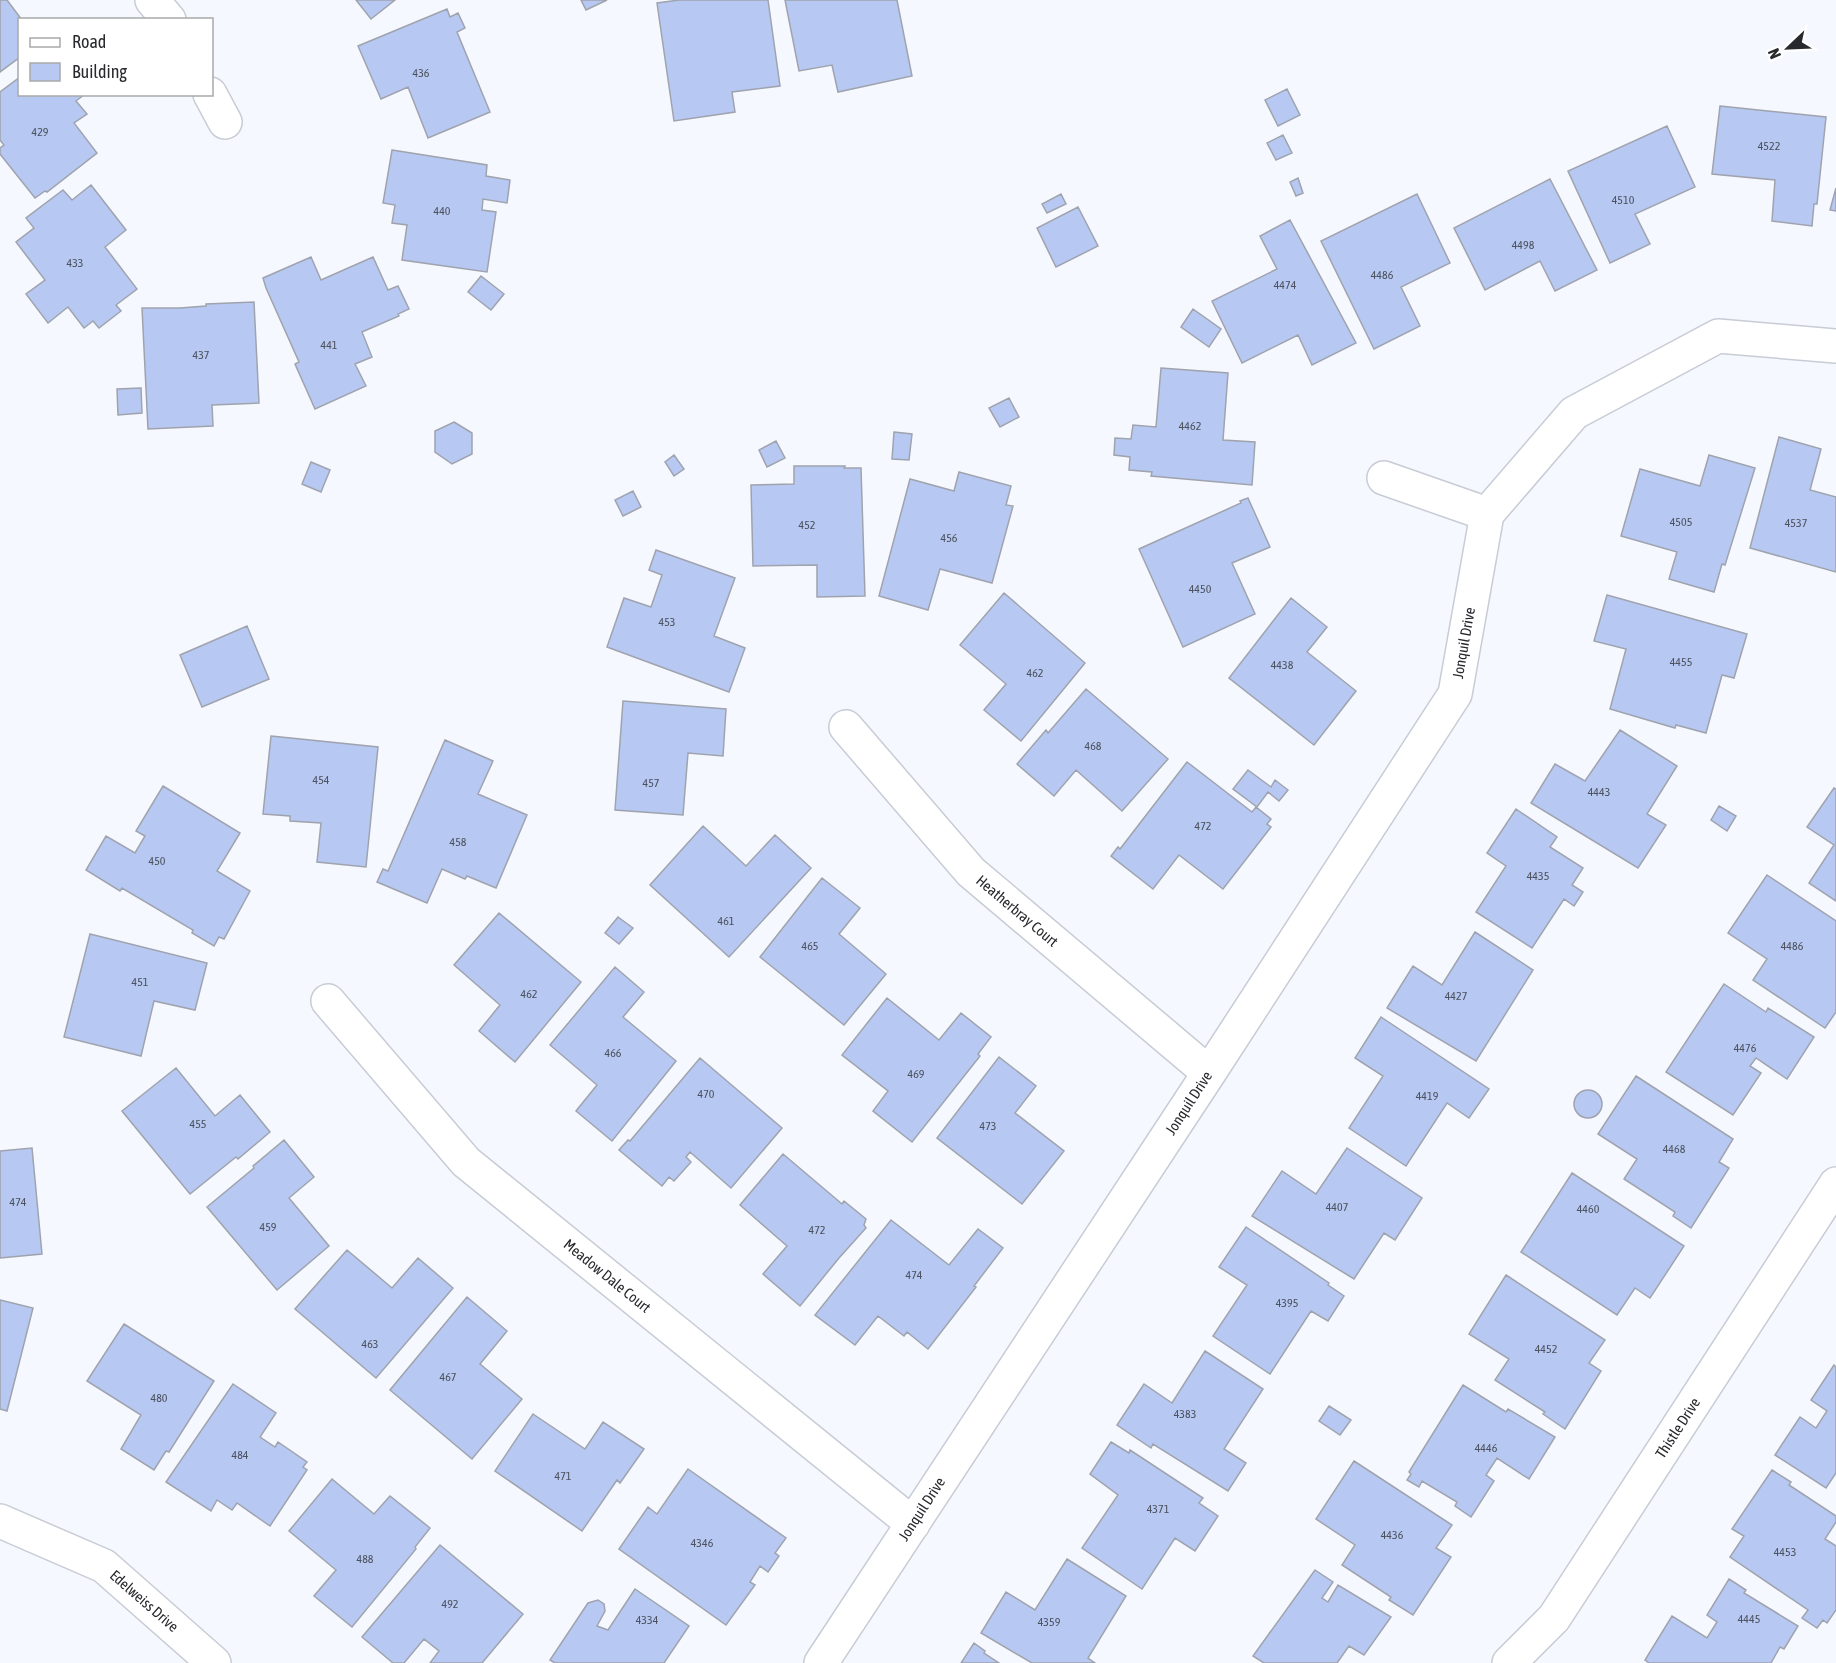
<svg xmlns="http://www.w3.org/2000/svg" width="1836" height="1663" font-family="'Asap Condensed',sans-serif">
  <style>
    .building { fill: #b7c9f3; stroke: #9fa3ad; stroke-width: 1.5 }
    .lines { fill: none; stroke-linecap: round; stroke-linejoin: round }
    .minor-casing { stroke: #c7ccd5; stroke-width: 36 }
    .minor { stroke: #fff; stroke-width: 33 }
    .labels { text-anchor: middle; stroke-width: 6; stroke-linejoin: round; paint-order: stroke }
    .number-label { font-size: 12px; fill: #4c515e }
    .street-label { font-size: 15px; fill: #28292d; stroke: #fff }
  </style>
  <rect width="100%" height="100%" fill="#f6f8ff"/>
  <path class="building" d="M0,0H7L22,20H20V57L0,72Z
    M356,0H395L371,19Z
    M581,0H607L586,10Z
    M679,0H768L780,86L732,92L735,112L674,121L657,3Z
    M785,0H897L912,76L838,92L832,65L799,71Z
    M447,9L450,17L458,13L465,28L457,32L490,112L428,138L408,87L381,99L358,46Z
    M20,77V94H85L76,101L87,114L74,123L97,153L47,192L45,191L35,198L0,154V148L4,145L0,140V92Z
    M1287,89L1300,115L1278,126L1265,100Z
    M1720,106L1826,117L1817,204H1814L1812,226L1772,221L1775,180L1712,174Z
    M1667,126L1695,187L1635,214L1650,244L1610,263L1568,171Z
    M1283,135L1292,153L1276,160L1267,143Z
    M392,150L487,165L486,176L510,180L507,203L483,199L482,210L496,212L487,272L402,260L407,225L392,223L395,205L383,203Z
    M1298,178L1303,193L1296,196L1290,182Z
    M1550,179L1597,270L1555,291L1540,261L1485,290L1454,228Z
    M91,185L126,230L105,247L137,289L116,305L121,311L99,328L93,321L84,328L68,307L48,323L26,294L45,280L16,242L34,228L26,218L63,190L72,200Z
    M1836,188V211L1830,210Z
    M1061,194L1066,204L1047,213L1042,204Z
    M1417,194L1450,263L1401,287L1420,326L1374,349L1321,241Z
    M1078,207L1098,246L1056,267L1037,228Z
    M1290,220L1356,343L1312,365L1298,335L1242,363L1212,301L1277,269L1260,236Z
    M311,257L321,280L373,257L388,290L398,286L409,309L398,314L399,316L362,332L372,357L355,364L366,386L315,409L295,364L299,362L266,288L263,278Z
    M481,276L504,294L491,310L468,292Z
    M254,302L259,403L212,405L213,426L148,429L142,308H180L206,306V304Z
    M1193,309L1221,329L1209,347L1181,327Z
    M1161,368L1228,373L1223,440L1255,442L1252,485L1151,476L1152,472L1129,470L1130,457L1114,455L1115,438L1131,439L1133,425L1156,427Z
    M141,388L142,413L118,415L117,389Z
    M1009,398L1019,417L1000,427L989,408Z
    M454,422L472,433V454L452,464L435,452V431Z
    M894,432L912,434L909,460L892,459Z
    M1779,437L1821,449L1810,490L1836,497V572L1750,548Z
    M776,441L785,458L767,467L759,450Z
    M674,455L684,469L674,476L665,462Z
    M1709,455L1755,468L1725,565L1722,564L1714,592L1669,579L1677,552L1621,536L1640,469L1700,486Z
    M311,462L330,470L321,492L302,484Z
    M794,466H845L844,468H861L865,596L817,597V565L753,566L751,485L794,484Z
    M959,472L1011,486L1006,505L1013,506L992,583L940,569L928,610L879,596L910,479L954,491Z
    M633,491L641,507L623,516L615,500Z
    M1248,498L1270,547L1232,563L1255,614L1183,647L1139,549L1241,503L1240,501Z
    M656,550L735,578L714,636L745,648L729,692L607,647L624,598L651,607L662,575L649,570Z
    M1004,593L1085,663L1021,741L984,710L1006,684L960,645Z
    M1607,595L1747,634L1734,678L1722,675L1706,733L1676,725L1675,728L1610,709L1626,649L1594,641Z
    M1291,598L1327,627L1307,652L1356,691L1314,745L1229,678Z
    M247,626L269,679L202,707L180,655Z
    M1086,689L1168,759L1122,811L1076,770L1054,796L1017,764L1046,730L1048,733Z
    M623,701L726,709L723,756L688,753L683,815L615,810Z
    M1620,730L1677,766L1647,814L1666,825L1638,868L1531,803L1555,764L1585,781Z
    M271,736L378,747L366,867L317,862L321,823L290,821V816L263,814Z
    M445,740L493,761L478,794L527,815L496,888L467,876L465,879L442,869L427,903L377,882L383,869L388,871Z
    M1187,762L1252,812L1256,807L1271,819L1267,824L1271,827L1223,889L1179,855L1153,889L1111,856L1118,847L1120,849Z
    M1248,770L1271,787L1275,780L1288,790L1279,801L1268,792L1257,807L1233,789Z
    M163,786L240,833L217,871L250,891L224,939L219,937L214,946L192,933L193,930L122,888L120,891L86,870L106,836L135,853L145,836L136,831Z
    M1834,788L1836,789V901L1809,883L1834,845L1807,827Z
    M1719,806L1736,816L1727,831L1711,820Z
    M1516,809L1557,837L1550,847L1583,868L1572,885L1583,892L1574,906L1564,899L1532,948L1476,912L1506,866L1487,853Z
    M703,826L746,866L775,835L811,868L729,957L650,885Z
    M1767,875L1836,921V1012L1825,1028L1753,980L1767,959L1728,933Z
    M822,878L860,908L839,934L886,974L844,1025L760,957Z
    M499,913L581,982L515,1062L479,1031L500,1005L454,965Z
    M618,917L633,928L619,944L605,933Z
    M1475,932L1533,970L1476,1061L1387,1008L1413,966L1442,985Z
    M90,934L207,963L195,1010L154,1001L141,1056L64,1037Z
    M615,967L644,992L623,1017L676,1061L612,1141L576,1111L597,1085L550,1045Z
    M1724,984L1766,1012L1768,1008L1814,1037L1787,1079L1756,1058L1750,1066L1761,1073L1733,1115L1666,1072Z
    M887,998L939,1040L961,1013L991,1037L978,1054L980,1056L912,1142L873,1111L888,1091L842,1055Z
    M1381,1017L1489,1089L1469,1118L1447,1103L1406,1166L1349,1128L1383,1076L1355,1058Z
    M999,1057L1036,1086L1015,1113L1064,1151L1022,1204L937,1138Z
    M700,1058L782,1128L731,1188L690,1152L686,1157L691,1162L674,1181L669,1177L662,1186L619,1150L628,1140L630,1141Z
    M176,1068L215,1116L240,1095L270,1132L238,1159L236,1157L190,1194L122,1111Z
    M1636,1076L1733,1139L1719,1162L1729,1168L1691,1228L1673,1216L1675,1212L1624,1179L1637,1159L1598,1134Z
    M1574 1104a14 14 0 1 1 28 0a14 14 0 1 1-28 0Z
    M284,1140L314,1177L289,1198L329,1246L277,1290L207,1207L254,1168L253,1166Z
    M32,1148L42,1254L0,1258V1151Z
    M1347,1148L1422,1198L1395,1240L1384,1233L1354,1279L1252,1216L1282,1171L1316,1194Z
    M783,1154L842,1204L844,1201L866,1219L864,1225L866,1228L839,1258L800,1306L763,1274L787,1246L740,1205Z
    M1572,1173L1684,1246L1650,1298L1635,1288L1617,1315L1521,1252Z
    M891,1220L949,1265L978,1229L1003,1248L974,1286L976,1287L928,1349L907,1332L904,1336L878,1316L855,1345L815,1315Z
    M1246,1227L1329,1283L1328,1285L1344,1296L1328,1321L1311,1311L1270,1374L1213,1336L1247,1285L1219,1267Z
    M347,1250L392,1288L418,1258L453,1288L376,1378L295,1309Z
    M1506,1275L1605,1340L1589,1363L1601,1371L1565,1429L1543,1414L1545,1412L1495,1380L1509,1359L1469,1334Z
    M467,1297L507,1331L480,1364L522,1399L472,1459L390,1390Z
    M0,1300L33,1308L7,1411L0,1409Z
    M124,1324L214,1381L169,1452L166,1451L154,1470L121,1449L141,1415L87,1381Z
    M1205,1351L1263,1389L1224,1449L1246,1463L1228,1491L1153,1444L1151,1448L1117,1425L1144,1384L1172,1403Z
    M1834,1365L1836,1367V1473L1826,1488L1775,1455L1800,1417L1816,1428L1827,1411L1811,1400Z
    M233,1384L276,1413L260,1437L275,1447L278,1442L307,1462L303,1467L307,1470L270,1526L237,1503L232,1510L217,1500L211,1511L166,1482Z
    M1463,1385L1506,1412L1508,1409L1555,1437L1529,1479L1497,1458L1486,1475L1494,1481L1471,1517L1455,1506L1457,1502L1422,1481L1419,1487L1407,1480L1411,1474L1409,1472Z
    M1329,1406L1351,1420L1340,1435L1319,1421Z
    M533,1414L585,1449L603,1422L644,1449L620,1483L617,1480L582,1531L495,1471Z
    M1111,1442L1129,1453L1130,1450L1203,1498L1199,1503L1218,1516L1195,1551L1175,1538L1142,1589L1082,1548L1118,1495L1090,1474Z
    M1354,1461L1452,1525L1436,1548L1451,1557L1413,1615L1389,1600L1391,1597L1342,1565L1355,1545L1316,1519Z
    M688,1469L786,1538L775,1553L779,1556L768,1572L760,1566L750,1582L755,1585L726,1625L619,1549L648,1507L657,1514Z
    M1772,1470L1791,1482L1789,1485L1836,1516V1522L1825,1539L1836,1546V1610L1827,1623L1823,1620L1817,1628L1802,1618L1808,1610L1730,1557L1744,1536L1732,1529Z
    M332,1479L374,1514L390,1496L430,1528L415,1547L416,1549L352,1627L314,1596L336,1570L289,1531Z
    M440,1545L523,1614L482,1663H430L439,1651L424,1639L404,1663H393L362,1637Z
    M1067,1559L1126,1596L1088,1658L1095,1663H1032L981,1633L1006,1592L1035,1610Z
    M1315,1570L1333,1582L1322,1598L1328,1602L1338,1585L1391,1617L1364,1655L1349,1646L1337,1663H1264L1253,1656Z
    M1729,1579L1746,1590L1744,1593L1798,1626L1784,1649L1780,1647L1771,1663H1649L1645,1660L1672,1616L1707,1638L1717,1622L1707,1615Z
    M635,1589L689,1626L664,1663H555L550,1660L588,1603L598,1600L604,1604L605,1611L597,1626L608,1630Z
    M974,1643L985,1651L984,1653L999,1663H961Z"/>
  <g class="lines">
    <g class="minor-casing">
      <path id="minor" d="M152,0L169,20
        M210,94L225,122
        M1384,478L1487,514
        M846,727L971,872L1209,1073
        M328,1001L466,1162L913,1524
        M0,1521L104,1566L214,1663
        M821,1663L1209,1073L1455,694L1487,514L1574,413L1718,336L1836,346
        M1509,1663L1554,1618L1836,1184"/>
    </g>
    <use href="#minor" class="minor"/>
  </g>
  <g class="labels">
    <g class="number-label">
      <text x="421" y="77">436</text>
      <text x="40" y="136">429</text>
      <text x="1769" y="150">4522</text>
      <text x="1623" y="204">4510</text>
      <text x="442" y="215">440</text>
      <text x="1523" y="249">4498</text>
      <text x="75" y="267">433</text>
      <text x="1382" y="279">4486</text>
      <text x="1285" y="289">4474</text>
      <text x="329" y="349">441</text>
      <text x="201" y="359">437</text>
      <text x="1190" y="430">4462</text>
      <text x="1681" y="526">4505</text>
      <text x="1796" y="527">4537</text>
      <text x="807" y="529">452</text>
      <text x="949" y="542">456</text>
      <text x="1200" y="593">4450</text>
      <text x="667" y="626">453</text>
      <text x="1681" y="666">4455</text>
      <text x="1282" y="669">4438</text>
      <text x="1035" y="677">462</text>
      <text x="1093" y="750">468</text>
      <text x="321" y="784">454</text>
      <text x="651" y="787">457</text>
      <text x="1599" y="796">4443</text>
      <text x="1203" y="830">472</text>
      <text x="458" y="846">458</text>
      <text x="157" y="865">450</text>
      <text x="1538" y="880">4435</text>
      <text x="726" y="925">461</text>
      <text x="810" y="950">465</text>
      <text x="1792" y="950">4486</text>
      <text x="140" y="986">451</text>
      <text x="529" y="998">462</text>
      <text x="1456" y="1000">4427</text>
      <text x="1745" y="1052">4476</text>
      <text x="613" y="1057">466</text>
      <text x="916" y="1078">469</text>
      <text x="706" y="1098">470</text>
      <text x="1427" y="1100">4419</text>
      <text x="198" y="1128">455</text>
      <text x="988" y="1130">473</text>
      <text x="1674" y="1153">4468</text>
      <text x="18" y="1206">474</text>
      <text x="1337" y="1211">4407</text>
      <text x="1588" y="1213">4460</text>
      <text x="268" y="1231">459</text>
      <text x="817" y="1234">472</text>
      <text x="914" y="1279">474</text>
      <text x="1287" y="1307">4395</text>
      <text x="370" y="1348">463</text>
      <text x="1546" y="1353">4452</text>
      <text x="448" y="1381">467</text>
      <text x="159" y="1402">480</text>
      <text x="1185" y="1418">4383</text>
      <text x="1486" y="1452">4446</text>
      <text x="240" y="1459">484</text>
      <text x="563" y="1480">471</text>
      <text x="1158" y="1513">4371</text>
      <text x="1392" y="1539">4436</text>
      <text x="702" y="1547">4346</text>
      <text x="1785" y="1556">4453</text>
      <text x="365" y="1563">488</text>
      <text x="450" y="1608">492</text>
      <text x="1749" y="1623">4445</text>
      <text x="647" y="1624">4334</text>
      <text x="1049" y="1626">4359</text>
    </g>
    <g class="street-label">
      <text transform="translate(1464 643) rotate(-80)" y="5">Jonquil Drive</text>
      <text transform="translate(1017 911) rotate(40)" y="5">Heatherbray Court</text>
      <text transform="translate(1189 1103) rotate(-57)" y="5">Jonquil Drive</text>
      <text transform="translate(607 1276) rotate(39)" y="5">Meadow Dale Court</text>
      <text transform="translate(1678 1428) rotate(-57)" y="5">Thistle Drive</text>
      <text transform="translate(922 1509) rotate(-57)" y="5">Jonquil Drive</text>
      <text transform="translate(144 1601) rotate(41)" y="5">Edelweiss Drive</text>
    </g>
  </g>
  <rect x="18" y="18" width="195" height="78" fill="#ffffff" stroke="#a9a9ab" stroke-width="1.5"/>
  <rect x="30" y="38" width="30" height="9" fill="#ffffff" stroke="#a9a9ab" stroke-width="1.5"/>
  <text x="72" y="48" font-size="18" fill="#28292d">Road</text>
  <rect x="30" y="63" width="30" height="18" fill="#b7c9f3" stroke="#a9a9ab" stroke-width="1.5"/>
  <text x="72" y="78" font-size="18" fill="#28292d">Building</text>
  <g transform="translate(1788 48) rotate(247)" stroke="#ffffff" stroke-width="4.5" paint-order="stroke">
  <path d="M0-4.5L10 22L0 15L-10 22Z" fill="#28292d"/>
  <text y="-9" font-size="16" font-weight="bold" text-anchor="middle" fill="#28292d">N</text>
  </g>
</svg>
